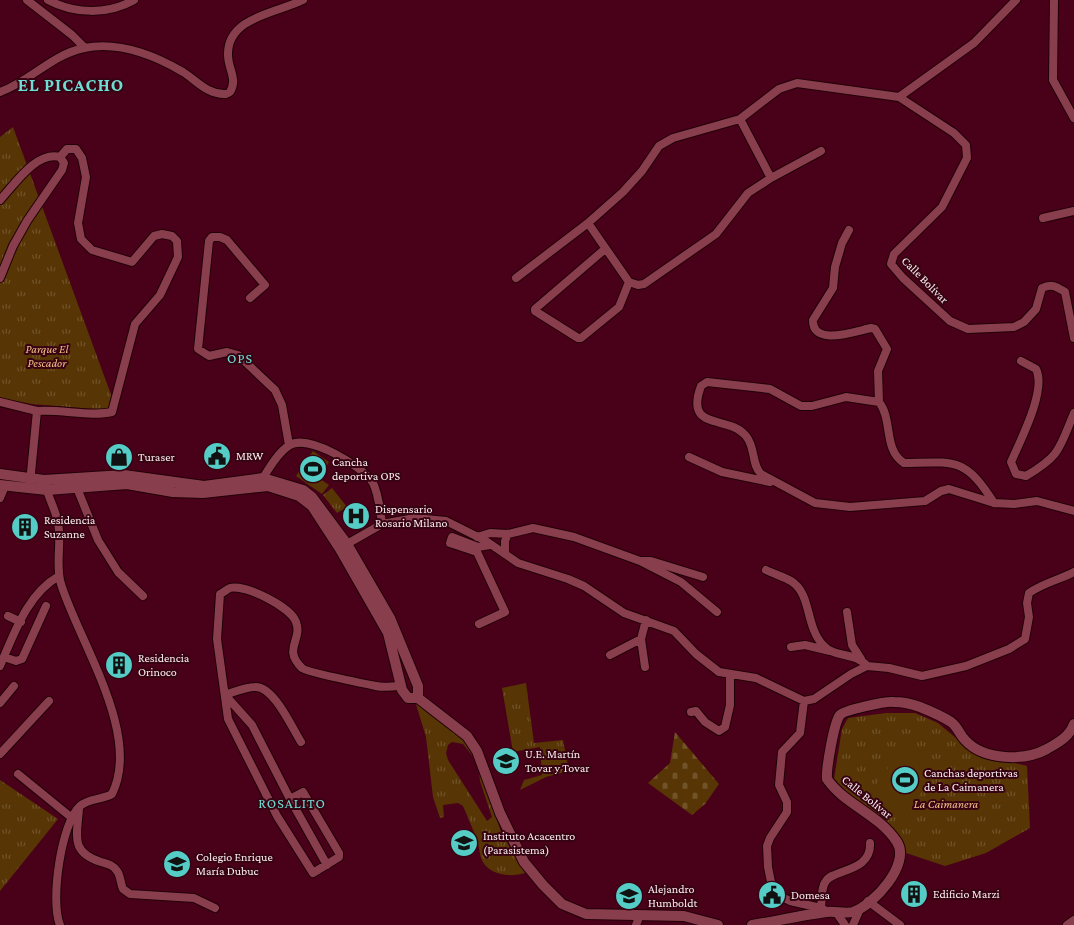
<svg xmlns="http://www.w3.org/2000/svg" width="1074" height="925" font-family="'Crimson Pro',serif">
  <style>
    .grass { fill: url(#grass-tufts) }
    .cemetery { fill: url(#cemetery-stones) }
    .garden { fill: #573504 }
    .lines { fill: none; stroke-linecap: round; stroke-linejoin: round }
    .minor-casing { stroke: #210108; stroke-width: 10 }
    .tertiary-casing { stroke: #210108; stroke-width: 12 }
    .minor { stroke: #883e4c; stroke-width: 8 }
    .tertiary { stroke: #883e4c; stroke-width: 10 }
    .labels { text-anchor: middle; stroke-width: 4; stroke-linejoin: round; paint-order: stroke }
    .street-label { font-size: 12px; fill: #f9eff0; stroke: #370312 }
    .park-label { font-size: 12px; font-style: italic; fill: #f4c086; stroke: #370312 }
    .poi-label { font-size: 12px; fill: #f9eff0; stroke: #370312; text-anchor: start }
    .neighbourhood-label { font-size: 14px; letter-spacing: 1px; fill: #6fdbd3; stroke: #370312 }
    .district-label { font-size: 18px; font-weight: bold; letter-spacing: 1px; fill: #6fdbd3; stroke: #370312 }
  </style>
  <defs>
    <pattern id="grass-tufts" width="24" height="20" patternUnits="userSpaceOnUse" patternTransform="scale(1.25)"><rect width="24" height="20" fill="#573504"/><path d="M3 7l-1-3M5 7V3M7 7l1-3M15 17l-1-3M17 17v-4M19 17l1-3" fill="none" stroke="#705329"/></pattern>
    <pattern id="cemetery-stones" width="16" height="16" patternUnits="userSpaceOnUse" patternTransform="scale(1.25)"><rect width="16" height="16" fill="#573504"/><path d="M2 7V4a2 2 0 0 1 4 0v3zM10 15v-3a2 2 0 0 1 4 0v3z" fill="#705329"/></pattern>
  </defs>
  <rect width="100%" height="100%" fill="#490119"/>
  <path class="grass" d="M13,127L117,411L32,404L0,398V137Z
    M332,488L347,507L337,513L323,495Z
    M526,683L534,743L563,740L569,771L546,777L520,790L524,780L542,775L540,747L513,752L502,688Z
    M415,701L466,740L476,760L463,744L452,742L448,745L446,753L448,760L487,821L492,817L480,781L478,763L501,832L525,873C510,878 487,875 481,858C479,852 479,845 477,839C472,828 468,817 463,806L458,803L443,805L444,817L440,818L433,797L426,737Z
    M886,713H915L938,723L968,748L990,757L1027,766L1030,828L986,853L945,866L906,853L893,829L846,792L834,779L842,729L848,718Z
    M0,780L58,819L0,891Z"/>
  <path class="cemetery" d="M675,732L719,784L705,804L692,815L648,783L670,763Z"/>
  <path class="garden" d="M313,451L329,462L319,478L329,485L322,494L296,476Z
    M907,742L941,766L902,818L870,793Z"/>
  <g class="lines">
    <g class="minor-casing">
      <path id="minor" d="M27,0L72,35L85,48
        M48,0C74,14 108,15 134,0
        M1016,0L974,43L899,97L954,133L966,145L967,158L942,207L894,254L891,264L903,278L950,321L968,329L1014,327L1024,322L1036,309L1042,288C1052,283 1057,287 1065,292L1074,338
        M1054,0L1053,80L1074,118
        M0,92C31,81 51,55 84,48C118,41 154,55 183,72C197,81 208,95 226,94L230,92C238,79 228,69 228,55C227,17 277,13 303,0
        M740,119L771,178L748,193L716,234L644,284L638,285L629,282L588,223L623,192L642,171L659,146L673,138L740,119L779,89L797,83L899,97
        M771,178L821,151
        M0,200C15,184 36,151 60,157L64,163L62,170L27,221L13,246L0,278
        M1043,218L1074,211
        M849,230L842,243L835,267L833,288L813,320C812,347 856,331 871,328L875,329L887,349L878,371L879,402
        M605,249L535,309V311L578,338H581L619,307L629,282
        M516,278L588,223
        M250,298L265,285L227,240L220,237H212L209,241L198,349L209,356L227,352L238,355L275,390L282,405L289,445
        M1021,361L1036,369C1047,390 1020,441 1011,462L1016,474L1026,476C1061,455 1059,449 1074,413
        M0,402L37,411L30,483
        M37,411C61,409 91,417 112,412L135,324L160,295L178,257L177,241L172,236L162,234L154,236L132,262L92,250L81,239L78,223L86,177L82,158L76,149H67L60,157
        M689,457L722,472L770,482
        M263,478C269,468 279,451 290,445C308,434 363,466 373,483C379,495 380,511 382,524
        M46,487C49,499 56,511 58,523C62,543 55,566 61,584C79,642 142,734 112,794C102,800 89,798 80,806C61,823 50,902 60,925
        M77,488L98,540L118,572L143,596
        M0,498L5,486
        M994,503C965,457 955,462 904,463C883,450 893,419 879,402L846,397L812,406H801L770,389L707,382L701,386C684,432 728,414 746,436C756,448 751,464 761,474L815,503L850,507L925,501L941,491L949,489L994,503L1014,504L1037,501L1074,511
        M477,537L490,533L508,534L533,528L574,537L640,561L681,582L717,612
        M347,544L382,524L415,518L446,521L486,541L518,563L568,579L584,586L624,613L674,631L696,654L719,672L756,678L804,701L814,699L851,674L867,666L889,668L922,676L966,666L1009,649L1025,639L1029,617L1027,603L1029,593C1043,583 1059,580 1074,572
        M505,554V541L508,534
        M640,561H651L703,577
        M766,570C774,574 784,577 791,581C812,594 805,626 823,645C834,658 856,652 867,666
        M847,612L852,645L861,659
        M8,616L21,622
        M479,624L505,612L477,552L450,543L452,537L478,547L490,545
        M791,647L805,645L830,651
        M610,655L641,639
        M4,657L16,661L22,659L46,606
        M0,666C14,634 27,594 59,576
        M645,667L641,639L646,620
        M225,695C234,692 246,687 255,687C274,686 292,728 301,742
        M226,696L252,725L290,799
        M804,701L800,733L782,752L779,785L787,802V812L770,838L767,846L768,867L772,887L780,896L790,901L821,908L828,912
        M0,703L14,686
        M691,712L696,711L705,722L719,731L725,727L730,705V676
        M0,754L49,701
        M18,774L72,818
        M79,809C77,836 70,852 101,862C108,864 113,865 117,871C121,876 120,883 123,889L130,894L194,898L215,908
        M327,865L290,799L303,792L339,853V857L313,873L277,816L228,719L217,639L220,594C223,593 227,589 230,588C245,584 291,607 296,622C303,640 282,649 302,668C306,672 366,684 376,686C384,688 392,686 399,686
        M868,901L900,925
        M821,908C822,900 821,887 826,881C833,869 872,872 870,843
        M836,912L845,925
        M636,925L640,915
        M853,925L860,909
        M1067,925L1074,920"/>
    </g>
    <g class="tertiary-casing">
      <path id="tertiary" d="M0,474L44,480L124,475L204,486L263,478L303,490L312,497L347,544L390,618L418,686V698
        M0,485L47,490L127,484L173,492L203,493L268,486L299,496L312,506L340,549L388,633L402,690L408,698H418
        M418,698L467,736L477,751L500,813L524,862L543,885L562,904L586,914L684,916L718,925
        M752,925C777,921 802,915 827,912C835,911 845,914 853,912C874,905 911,864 897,842C879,814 845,805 827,779C826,769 834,722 840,715C844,710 886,701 894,702C903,702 912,704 920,707C930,711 942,716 951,722C958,727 959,734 965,740C984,761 1025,761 1047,749C1059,742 1069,737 1074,724"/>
    </g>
    <use href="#minor" class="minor"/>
    <use href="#tertiary" class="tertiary"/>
  </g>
  <defs>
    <g id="civic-disc" transform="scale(1.4375)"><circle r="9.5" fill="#55cdc6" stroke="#370312"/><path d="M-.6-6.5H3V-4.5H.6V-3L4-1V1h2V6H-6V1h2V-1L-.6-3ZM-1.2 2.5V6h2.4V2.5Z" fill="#111"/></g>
    <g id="shop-disc" transform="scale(1.4375)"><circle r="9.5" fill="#55cdc6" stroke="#370312"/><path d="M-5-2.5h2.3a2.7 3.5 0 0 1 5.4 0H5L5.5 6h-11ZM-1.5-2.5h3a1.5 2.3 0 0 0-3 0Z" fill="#111"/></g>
    <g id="stadium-disc" transform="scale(1.4375)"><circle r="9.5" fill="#55cdc6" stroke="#370312"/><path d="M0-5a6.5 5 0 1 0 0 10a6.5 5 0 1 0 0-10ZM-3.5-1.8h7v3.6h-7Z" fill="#111"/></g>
    <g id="hospital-disc" transform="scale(1.4375)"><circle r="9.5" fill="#55cdc6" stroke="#370312"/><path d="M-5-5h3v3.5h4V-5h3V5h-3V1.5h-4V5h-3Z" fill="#111"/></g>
    <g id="building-disc" transform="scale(1.4375)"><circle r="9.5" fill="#55cdc6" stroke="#370312"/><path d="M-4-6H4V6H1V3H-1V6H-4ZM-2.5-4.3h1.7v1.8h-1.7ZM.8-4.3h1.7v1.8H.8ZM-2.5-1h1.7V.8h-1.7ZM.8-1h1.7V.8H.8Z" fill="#111"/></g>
    <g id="school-disc" transform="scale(1.4375)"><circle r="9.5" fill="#55cdc6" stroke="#370312"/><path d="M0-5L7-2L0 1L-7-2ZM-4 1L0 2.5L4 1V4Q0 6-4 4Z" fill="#111"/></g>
    <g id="university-disc" transform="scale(1.4375)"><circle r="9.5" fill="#55cdc6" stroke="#370312"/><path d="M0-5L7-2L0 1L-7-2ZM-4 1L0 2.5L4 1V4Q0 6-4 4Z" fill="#111"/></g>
  </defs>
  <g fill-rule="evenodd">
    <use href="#civic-disc" x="217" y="456"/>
    <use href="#shop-disc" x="119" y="457"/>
    <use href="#stadium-disc" x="313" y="469"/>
    <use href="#hospital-disc" x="356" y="516"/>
    <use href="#building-disc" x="25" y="527"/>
    <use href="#building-disc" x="119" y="665"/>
    <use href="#school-disc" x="506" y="761"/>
    <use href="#stadium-disc" x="905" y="780"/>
    <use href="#university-disc" x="464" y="843"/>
    <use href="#school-disc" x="177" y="864"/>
    <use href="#building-disc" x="914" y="894"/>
    <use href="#civic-disc" x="772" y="895"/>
    <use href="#school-disc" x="629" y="896"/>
  </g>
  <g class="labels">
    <g class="street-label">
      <text transform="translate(925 280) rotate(45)" y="4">Calle Bolívar</text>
      <text transform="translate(867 797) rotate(39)" y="4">Calle Bolívar</text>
    </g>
    <g class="park-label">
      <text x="47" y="353">Parque El<tspan x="47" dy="14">Pescador</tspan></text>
      <text x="946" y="808">La Caimanera</text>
    </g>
    <g class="poi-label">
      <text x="236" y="460">MRW</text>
      <text x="138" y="461">Turaser</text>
      <text x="332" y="466">Cancha<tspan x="332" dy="14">deportiva OPS</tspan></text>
      <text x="375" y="513">Dispensario<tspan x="375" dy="14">Rosario Milano</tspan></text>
      <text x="44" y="524">Residencia<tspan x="44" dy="14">Suzanne</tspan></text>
      <text x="138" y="662">Residencia<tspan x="138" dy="14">Orinoco</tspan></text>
      <text x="525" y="758">U.E. Martín<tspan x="525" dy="14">Tovar y Tovar</tspan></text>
      <text x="924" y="777">Canchas deportivas<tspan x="924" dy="14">de La Caimanera</tspan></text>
      <text x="483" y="840">Instituto Acacentro<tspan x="483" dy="14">(Parasistema)</tspan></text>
      <text x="196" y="861">Colegio Enrique<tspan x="196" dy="14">María Dubuc</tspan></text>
      <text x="648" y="893">Alejandro<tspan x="648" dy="14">Humboldt</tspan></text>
      <text x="933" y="898">Edificio Marzi</text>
      <text x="791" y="899">Domesa</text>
    </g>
    <g class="neighbourhood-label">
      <text x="240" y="363">OPS</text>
      <text x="292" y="808">ROSALITO</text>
    </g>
    <g class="district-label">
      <text x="71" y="91">EL PICACHO</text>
    </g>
  </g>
</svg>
